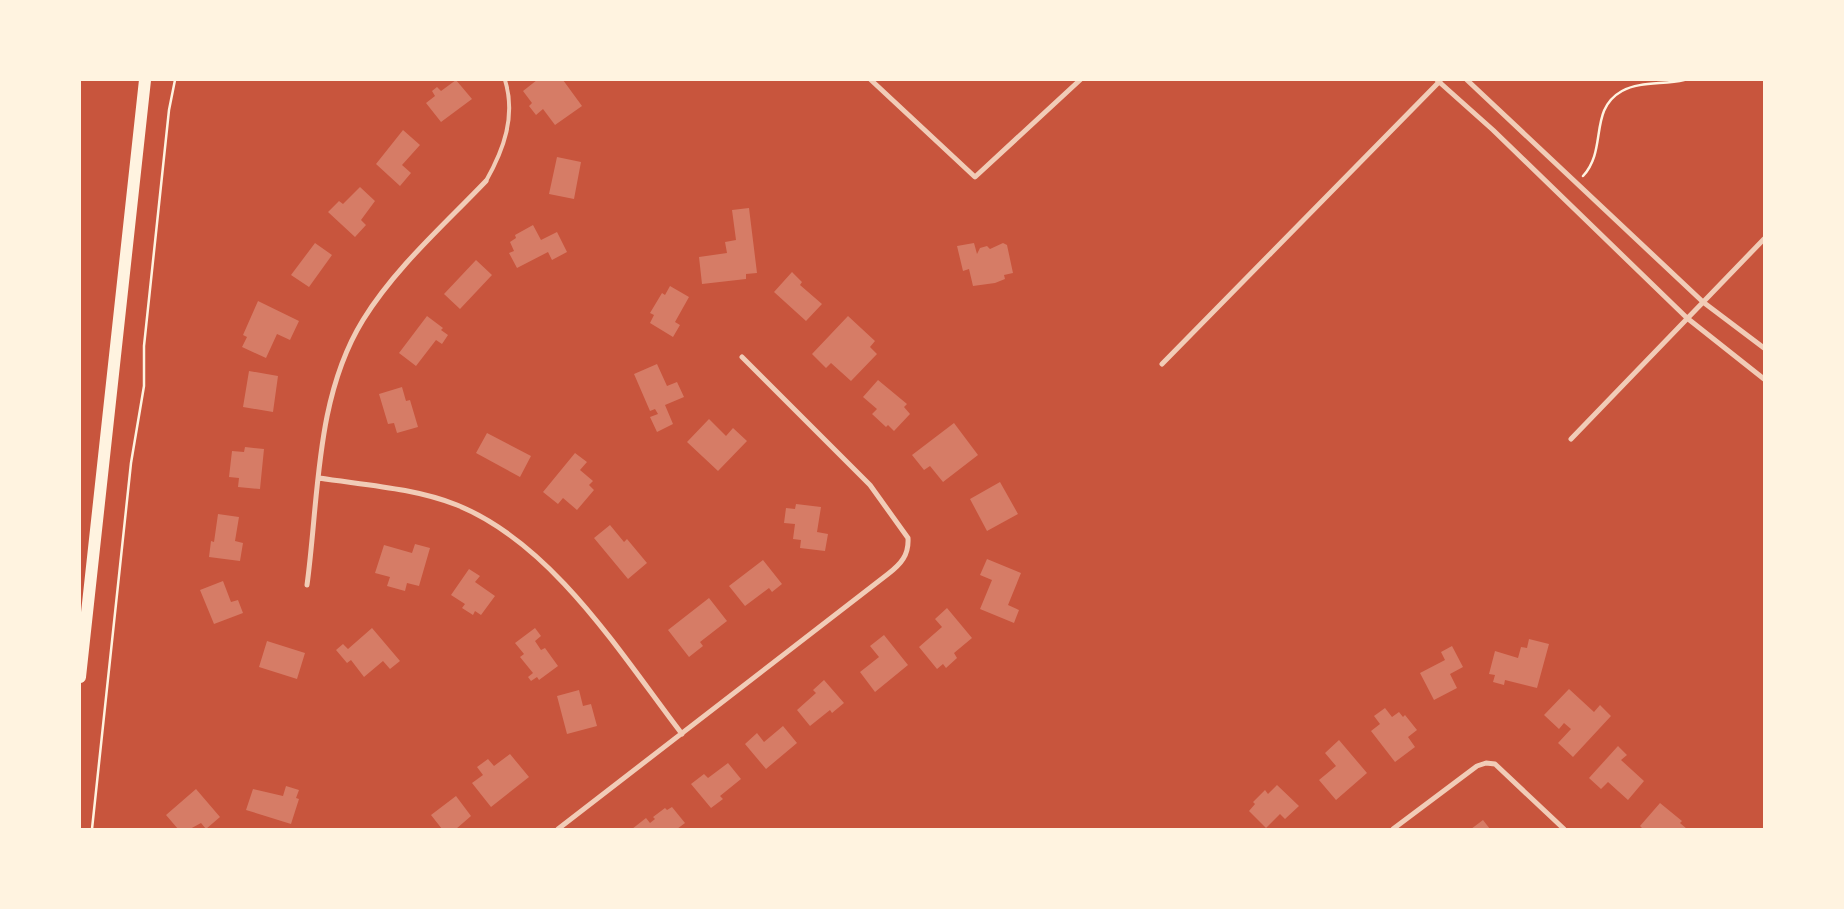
<svg xmlns="http://www.w3.org/2000/svg" width="1844" height="909" font-family="'Exo 2',sans-serif">
  <style>
    .building { fill: #d67c66 }
    .lines { fill: none; stroke-linecap: round; stroke-linejoin: round }
    .path { stroke: #fff3e0; stroke-width: 2.5 }
    .service { stroke: #f1ccb7; stroke-width: 4 }
    .minor { stroke: #f1ccb7; stroke-width: 5 }
    .primary { stroke: #fff3e0; stroke-width: 12 }
  </style>
  <rect width="100%" height="100%" fill="#c8553d"/>
  <path class="building" d="M456,80L472,99L441,122L426,103L435,96L432,91L437,87L441,91Z
    M537,80H563L582,106L555,125L543,109L536,115L529,106L532,103L523,91Z
    M403,130L420,145L402,165L411,173L400,186L376,164Z
    M557,157L581,162L574,199L549,194Z
    M360,187L375,201L361,220L366,225L355,237L328,212L339,201L343,204Z
    M749,208L757,273L746,274V279L702,284L699,257L727,253L725,242L736,240L732,210Z
    M533,225L541,240L557,232L567,252L552,260L548,252L517,268L509,253L514,251L510,242L516,238L515,235Z
    M315,243L332,255L309,287L291,275Z
    M974,243L977,254L980,248L987,246L990,249L1003,243L1007,245L1013,273L1004,275L1005,279L995,283L973,286L969,269L963,271L957,246Z
    M476,260L492,275L460,309L444,294Z
    M792,272L802,282L800,285L822,304L806,321L774,292Z
    M670,286L689,297L675,322L680,325L673,337L650,323L654,315L650,313L662,293L665,295Z
    M258,301L299,321L290,340L277,334L266,358L242,347L247,337L243,335Z
    M427,316L443,328L441,330L448,335L442,344L436,340L416,366L399,353Z
    M848,316L875,341L870,347L877,354L851,381L831,363L826,368L812,354Z
    M657,364L667,386L677,382L684,397L665,405L673,424L657,432L650,417L658,414L655,409L650,411L634,374Z
    M249,371L278,376L273,412L243,407Z
    M878,380L907,404L904,407L910,414L894,431L888,425L886,427L872,414L877,409L863,397Z
    M402,387L406,401L410,400L418,427L397,433L394,423L388,424L379,394Z
    M709,419L726,436L733,428L747,441L718,471L687,442Z
    M954,423L978,455L943,482L930,466L924,470L912,455Z
    M487,433L531,456L520,477L476,453Z
    M245,447L264,449L260,489L238,487L239,478L229,477L232,451L244,452Z
    M575,453L587,462L580,470L593,481L589,485L594,490L577,510L563,498L558,504L543,492Z
    M1000,482L1018,514L987,531L970,499Z
    M796,504L821,507L817,532L828,534L825,551L800,548L801,540L793,539L795,524L784,523L786,508L795,509Z
    M218,514L239,517L235,541L243,543L240,561L209,557L211,541L214,542Z
    M610,525L624,542L627,539L647,563L628,579L594,538Z
    M415,544L430,548L419,586L407,583L405,591L387,586L390,577L375,573L384,545L412,553Z
    M987,559L1021,573L1008,605L1019,610L1014,623L980,609L992,580L980,575Z
    M763,560L782,584L772,592L769,588L745,606L729,586Z
    M469,569L480,576L475,582L495,596L481,615L475,611L473,615L462,608L465,604L451,595Z
    M223,581L231,602L238,600L243,613L214,624L200,590Z
    M709,598L727,621L700,642L703,646L689,657L668,630Z
    M947,608L972,638L954,653L957,658L946,668L943,664L937,669L919,647L942,627L935,619Z
    M372,628L400,661L390,669L383,661L364,677L351,660L347,663L336,650L343,644L348,649Z
    M535,628L541,636L535,641L541,650L545,648L558,666L539,680L537,677L531,681L528,677L533,673L520,657L524,654L515,643Z
    M884,635L908,665L875,692L860,672L879,657L870,646Z
    M1529,639L1549,644L1537,688L1505,680L1504,685L1493,682L1495,675L1489,674L1495,651L1518,658L1521,647L1527,648Z
    M267,641L305,653L297,679L259,667Z
    M1452,646L1463,667L1450,674L1457,688L1434,700L1420,673L1445,660L1441,652Z
    M824,680L844,703L832,713L830,710L810,726L797,710L816,693L813,690Z
    M1569,689L1594,712L1600,705L1611,716L1573,757L1558,743L1571,729L1564,723L1559,729L1544,715Z
    M579,690L583,706L591,704L597,726L567,734L557,696Z
    M1385,708L1392,717L1399,712L1403,717L1405,715L1417,730L1408,737L1415,747L1395,762L1371,731L1380,724L1374,716Z
    M783,726L797,743L766,769L745,744L757,733L764,742Z
    M1339,740L1367,773L1336,800L1319,780L1336,766L1325,753Z
    M1618,746L1627,755L1621,760L1644,781L1628,800L1608,782L1601,789L1589,778Z
    M510,754L529,777L491,807L472,783L483,775L477,767L488,759L494,766Z
    M728,763L741,779L720,796L723,799L711,808L691,784L704,774L708,778Z
    M1277,785L1299,806L1285,819L1280,814L1266,828L1249,811L1255,804L1253,802L1265,790L1268,794Z
    M286,786L299,790L296,798L299,799L291,824L246,810L253,789L283,796Z
    M196,789L220,817L206,829L201,823L190,829H178L166,815Z
    M456,796L471,816L456,829H442L431,815Z
    M1660,803L1682,821L1680,823L1687,829H1643L1640,826Z
    M672,807L685,823L677,829H632L646,818L650,823L655,819L653,817L665,808L667,810Z
    M1483,820L1490,829H1471Z"/>
  <g class="lines">
    <path class="path" d="M1583,176C1608,149 1588,110 1622,91C1640,81 1664,85 1684,80
      M92,829L131,463L144,386V346L169,110L175,80"/>
    <path class="service" d="M486,181C504,149 516,116 505,80"/>
    <path class="minor" d="M871,80L975,177L1080,80
      M1437,80L1493,130L1687,318L1764,379
      M1467,80L1703,302L1764,348
      M1162,364L1440,81
      M1571,439L1764,239
      M319,478C365,485 414,488 457,505C553,544 620,653 682,734
      M307,585C319,497 315,398 363,320C395,268 444,225 486,181
      M558,829L888,574C901,564 909,555 908,538L870,485L742,357
      M1393,829L1477,766L1486,763L1495,764L1564,829"/>
    <path class="primary" d="M80,677L145,80"/>
  </g>
  <rect width="1844" height="909" fill="none" stroke="#fff3e0" stroke-width="162"/>
</svg>
